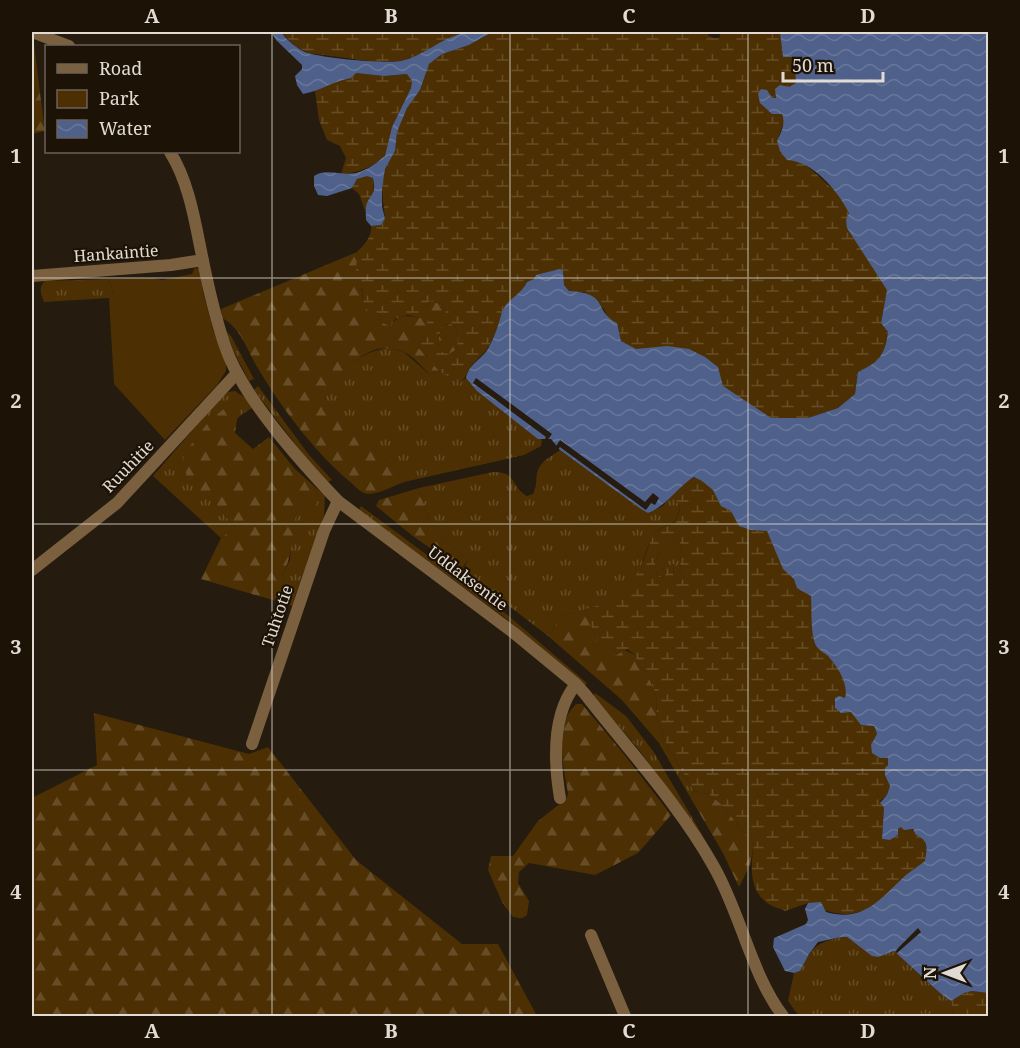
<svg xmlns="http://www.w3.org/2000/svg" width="1020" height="1048" font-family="'Noto Serif',serif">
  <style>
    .grass { fill: url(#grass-tufts) }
    .forest { fill: url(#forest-firs) }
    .wetland { fill: url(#wetland-marsh); fill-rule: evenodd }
    .park { fill: #4c3003 }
    .water { fill: url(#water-waves) }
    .pier { fill: #251b0f }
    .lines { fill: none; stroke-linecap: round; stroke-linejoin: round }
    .street { stroke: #7b603f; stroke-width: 12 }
    .grid { fill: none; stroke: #e2dbd3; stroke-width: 1.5; stroke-opacity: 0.55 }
    .labels { text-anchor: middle; stroke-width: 4.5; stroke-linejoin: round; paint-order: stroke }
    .street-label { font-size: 16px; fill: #e2dbd3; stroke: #1c1206 }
    .neatline { fill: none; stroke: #e2dbd3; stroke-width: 2 }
    .grid-label { font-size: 20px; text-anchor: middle; font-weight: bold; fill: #e2dbd3 }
  </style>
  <defs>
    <pattern id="grass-tufts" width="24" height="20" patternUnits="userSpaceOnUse" patternTransform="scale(1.5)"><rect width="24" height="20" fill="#4c3003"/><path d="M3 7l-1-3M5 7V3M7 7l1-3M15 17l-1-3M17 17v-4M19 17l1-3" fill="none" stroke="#664d27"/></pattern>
    <pattern id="forest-firs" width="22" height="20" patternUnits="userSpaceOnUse" patternTransform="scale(1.5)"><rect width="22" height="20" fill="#4c3003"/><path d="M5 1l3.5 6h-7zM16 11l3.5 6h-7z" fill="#664d27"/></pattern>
    <pattern id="wetland-marsh" width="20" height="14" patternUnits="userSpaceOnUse" patternTransform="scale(1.5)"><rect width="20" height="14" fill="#4c3003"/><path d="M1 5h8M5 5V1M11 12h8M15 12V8" fill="none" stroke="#664d27"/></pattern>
    <pattern id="water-waves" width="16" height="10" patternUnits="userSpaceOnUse" patternTransform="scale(1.5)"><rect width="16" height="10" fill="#4f618a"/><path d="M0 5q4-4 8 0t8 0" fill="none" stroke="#68779a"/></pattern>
  </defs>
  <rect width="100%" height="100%" fill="#251b0f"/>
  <path class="grass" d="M32,41L34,42L40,93L32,94Z
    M109,279L113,293L109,298L44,302C41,294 38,287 45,281Z
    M226,331L231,336L254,379L249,381L234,352Z
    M388,348L404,352L430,375L440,372L460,383L466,378L477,391L542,440L541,446L524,455L404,482L395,470L328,404L325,396C333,373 364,350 388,348Z
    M258,386L309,455L332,480L328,482L306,458L254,390Z
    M235,391L247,399L252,408L241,415L236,410L213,502L235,527L221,538L153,476L218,401L228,392Z
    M560,450L648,513L663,506L671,495L680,506C676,533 663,520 654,535C646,547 643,562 638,574C624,603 589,608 562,616L548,636L461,569L465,566L468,560L446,541L429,521L419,488L493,472C518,472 509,485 527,496L533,494C538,483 535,479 538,470C541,461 553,455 560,450Z
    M315,487L325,495L324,515L296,594L286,589L282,576L290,560L292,531L297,511L318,498Z
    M361,506L505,613L587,683L585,686L504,617L359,510Z
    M675,537C685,546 681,550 680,562C680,567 683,573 684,578L680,582L673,579L674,564L662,568L666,572L663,578L658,577L655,566L657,556L665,551L667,541Z
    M595,693L626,716L653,751L707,843L636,746L593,696Z
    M665,741L694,791L690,797L659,743Z
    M841,937H847L873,956L878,957L894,951L940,993L951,1001L953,1016H799L788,1001L794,973L800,971C813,946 814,944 841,937Z"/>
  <path class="forest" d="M40,93L45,131L32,134V94Z
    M357,252C356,272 361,282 363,300L379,313L381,322L390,326C397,315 407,315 420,318L425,305L430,301L445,305L446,312L419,343L418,347L440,372L430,375C422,367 412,354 401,351C394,349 385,347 377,349C359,354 331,379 325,396L328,404L395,470L404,482C393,486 374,497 364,493C359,491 353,484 349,481C314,451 283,410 259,370C248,353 241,327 222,318L221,309Z
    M451,324L456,328L458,341L456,350L449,354L442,352C437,342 438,335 444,325Z
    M225,408L237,410L241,415L237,419L235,433L253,449L269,437L295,469L315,487L318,498L316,509L297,511C291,535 294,554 282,576L286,589L296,594L293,606L201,579L221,538L235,527L213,502L187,480L183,455L210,420Z
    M419,488L429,521L446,541L468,560L461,569L414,537L376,506L379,500Z
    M586,609L595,636L635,655L638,665L647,673L656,695L657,720L665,741L659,743L622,700L548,636L562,616Z
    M576,704H582L623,753L671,815L638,853L595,875L529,863L519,872L518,883L529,901L527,915L522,918L513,917L502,902L488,870L491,856H513L538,821L566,799L568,794C564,766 552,727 576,704Z
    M94,713L249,754L268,747L356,860L462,944H498L537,1016H32V798L97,765Z
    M694,791L709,794L721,804L754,844L750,865L739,887L723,853L690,797Z"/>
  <path class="wetland" d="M281,32H468L457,35L419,55L401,61L377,62L308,53L295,46Z
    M492,32H708V35L713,38H719L721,32H821L817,67L777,98H772V114L782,113L785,119L777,141C795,158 813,169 830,187L918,124L881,323L888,332C885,355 879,362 858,372L855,394L838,408L808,418H757L621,341L617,323L608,319L604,309L584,292H570L564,285L563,271L527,282C523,292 514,296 509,304C501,318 496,332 489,346C485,354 475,360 470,368C466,373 466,378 460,383L440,372L418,347L419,343L425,336C422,327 428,321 434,314L442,315L446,312L445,305L430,301L425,305L428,313L420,318L408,315L395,319L390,326L381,322L379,313L368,312L363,300L362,288L353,284L351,278L356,272L357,252C365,244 372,237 371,226L381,225L385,219L382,189L385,169L395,151L397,132L407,108L420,90L429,64L442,54L469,45ZM451,324L456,328L458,341L456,350L449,354L442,352C437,341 438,335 444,325Z
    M355,73L384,76L408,74L412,81L411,88L392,127L386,156C371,167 360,173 341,174L346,158L340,146L327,140L319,120L315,91L337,80L351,78Z
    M367,176L373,178C376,195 368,197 366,213L359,194L352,188L357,179Z
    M706,472L794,552L872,722L877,734L880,758L888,757V765L885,775L890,786L887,795L880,801L884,807L882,839L890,840L898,835V829L901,827C923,831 928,839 926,861C882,892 869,934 808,903L785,911C780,908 772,907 767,903C748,889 751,863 754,844L721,804L709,794L694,791L665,741L657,720L656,695L647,673L638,665L635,655L627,649L615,656C596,649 592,627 586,609C617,600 630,592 643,561C647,552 649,542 654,535C664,520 677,533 680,506L671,495L684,483ZM675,537C685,546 681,550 680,562C680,567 683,573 684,578L680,582L673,579L674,564L662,567L666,573L663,578L658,577L655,566L657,556L665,551L668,541Z
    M972,991L988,993V1016H953L951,1001L964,993Z"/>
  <path class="park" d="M195,268L199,269L204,296L213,330L226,362V371L217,385L165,440L114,384L109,298L113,293L109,279L153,278L162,280L192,274Z"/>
  <path class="water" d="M271,32H281C287,40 296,48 305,52C319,58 386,64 401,61C423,56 439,40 460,34C470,31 481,31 492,32L469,45L442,54L429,64L420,90L407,108L397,132L395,151L385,169L382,189V206L385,219L381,225L371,226L366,220C366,215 365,208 367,203C373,191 376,193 373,178L367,176L357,179L352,188L327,196L318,195L314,186V176C325,168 343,176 356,173C368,170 376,163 385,156L392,127L411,88L412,81L407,74L384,76L356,73L351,78C334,81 320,91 303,94L297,85L295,76L302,69V65L276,40Z
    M780,32H988V993L972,991L964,993L951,1001L940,993L894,951L878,957L872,956L847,937H841L818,942L809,954L800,971L794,973L785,971L773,947L774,938L806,924L808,920L805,909L808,903L821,902L826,912C864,923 881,898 906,875C912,870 919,866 925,861C927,849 929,840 916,835L913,829L904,830L901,827L898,829V835L890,840L882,839L884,807L880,803L887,795L890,786L885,775V768L888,765V758H880L872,753L871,745L877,734L874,726L861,725L851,712L841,713L835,708V698L839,696L845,698C849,685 838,667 828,656C825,653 820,651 817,647C810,637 812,608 811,596L797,588L794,579L783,569L767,531L751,530L739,526L731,511L721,506L713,490L702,481L694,477C676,488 667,506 648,513L641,509L560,450L551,439H538L477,391L466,378C469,363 483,359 489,347C495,335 499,324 502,312C506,300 522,294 527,282L534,279L536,275L560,269L563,271L564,285L569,291C610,293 593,311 617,323L621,341L636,349L667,346L689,349L705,357L718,367L723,386L771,418H808L838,408L855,394L858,372C879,362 885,355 888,332L881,323L887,290L847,228L846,220L849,213C838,191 813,161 787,160L780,151L777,141C781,132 786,124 782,114H772L760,103L758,94L761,89L767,90L772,98H776L775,89L780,85L789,87L796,83L795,66L792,57H783Z"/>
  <path class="pier" d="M476,378L552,434L546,442L543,443L546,437L473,383Z
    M560,440L645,502L653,493L659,498L655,505L651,503L646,510L643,508L560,447L557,450L555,448Z
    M918,928L921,932L897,953L895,952L899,947Z"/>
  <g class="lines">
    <path class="street" d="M32,32L69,46
      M170,152C189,182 195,222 202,256C208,286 215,317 225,346C242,397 301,462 338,501L514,633L576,684L585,694C627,748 681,807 714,867C740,912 752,976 783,1016
      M32,276L171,265L203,260
      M32,570L117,503L237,373
      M252,744L324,531L338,501
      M560,798C554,762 552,714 576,684
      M591,935L625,1016"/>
  </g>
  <path class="grid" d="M272,32V1016M510,32V1016M748,32V1016M32,278H988M32,524H988M32,770H988"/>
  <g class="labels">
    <g class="street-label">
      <text transform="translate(116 253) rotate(-4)" y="6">Hankaintie</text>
      <text transform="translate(128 466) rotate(-46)" y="6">Ruuhitie</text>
      <text transform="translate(468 578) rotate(37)" y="6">Uddaksentie</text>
      <text transform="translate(277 616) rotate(-71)" y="6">Tuhtotie</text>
    </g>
  </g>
  <rect width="1020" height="1048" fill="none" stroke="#1c1206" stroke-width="66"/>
  <rect x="45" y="45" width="195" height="108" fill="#1c1206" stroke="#6b6258" stroke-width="1.5"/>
  <rect x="57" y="64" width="30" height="9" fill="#7b603f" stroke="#6b6258" stroke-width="1.5"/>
  <text x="99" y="75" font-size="18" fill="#e2dbd3">Road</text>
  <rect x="57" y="90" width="30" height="18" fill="#4c3003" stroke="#6b6258" stroke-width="1.5"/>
  <text x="99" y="105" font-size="18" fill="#e2dbd3">Park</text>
  <rect x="57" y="120" width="30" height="18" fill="url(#water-waves)" stroke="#6b6258" stroke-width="1.5"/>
  <text x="99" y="135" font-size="18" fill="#e2dbd3">Water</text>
  <g transform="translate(945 973) rotate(270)" stroke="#1c1206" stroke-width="4.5" paint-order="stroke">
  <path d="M0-4.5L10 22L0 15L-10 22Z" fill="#e2dbd3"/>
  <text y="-9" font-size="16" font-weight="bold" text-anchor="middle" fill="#e2dbd3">N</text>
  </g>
  <path d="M783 72v9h100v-9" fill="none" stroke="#e2dbd3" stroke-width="3"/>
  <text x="792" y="72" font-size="18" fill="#e2dbd3" stroke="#1c1206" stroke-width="4.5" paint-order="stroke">50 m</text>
  <rect x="33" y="33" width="954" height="982" class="neatline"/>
  <g class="grid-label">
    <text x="152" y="23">A</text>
    <text x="391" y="23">B</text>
    <text x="629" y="23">C</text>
    <text x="868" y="23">D</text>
    <text x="16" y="163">1</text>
    <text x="1004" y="163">1</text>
    <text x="16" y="408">2</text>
    <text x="1004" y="408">2</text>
    <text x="16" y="654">3</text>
    <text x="1004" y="654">3</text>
    <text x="16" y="899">4</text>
    <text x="1004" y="899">4</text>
    <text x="152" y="1038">A</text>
    <text x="391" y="1038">B</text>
    <text x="629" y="1038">C</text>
    <text x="868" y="1038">D</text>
  </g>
</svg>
